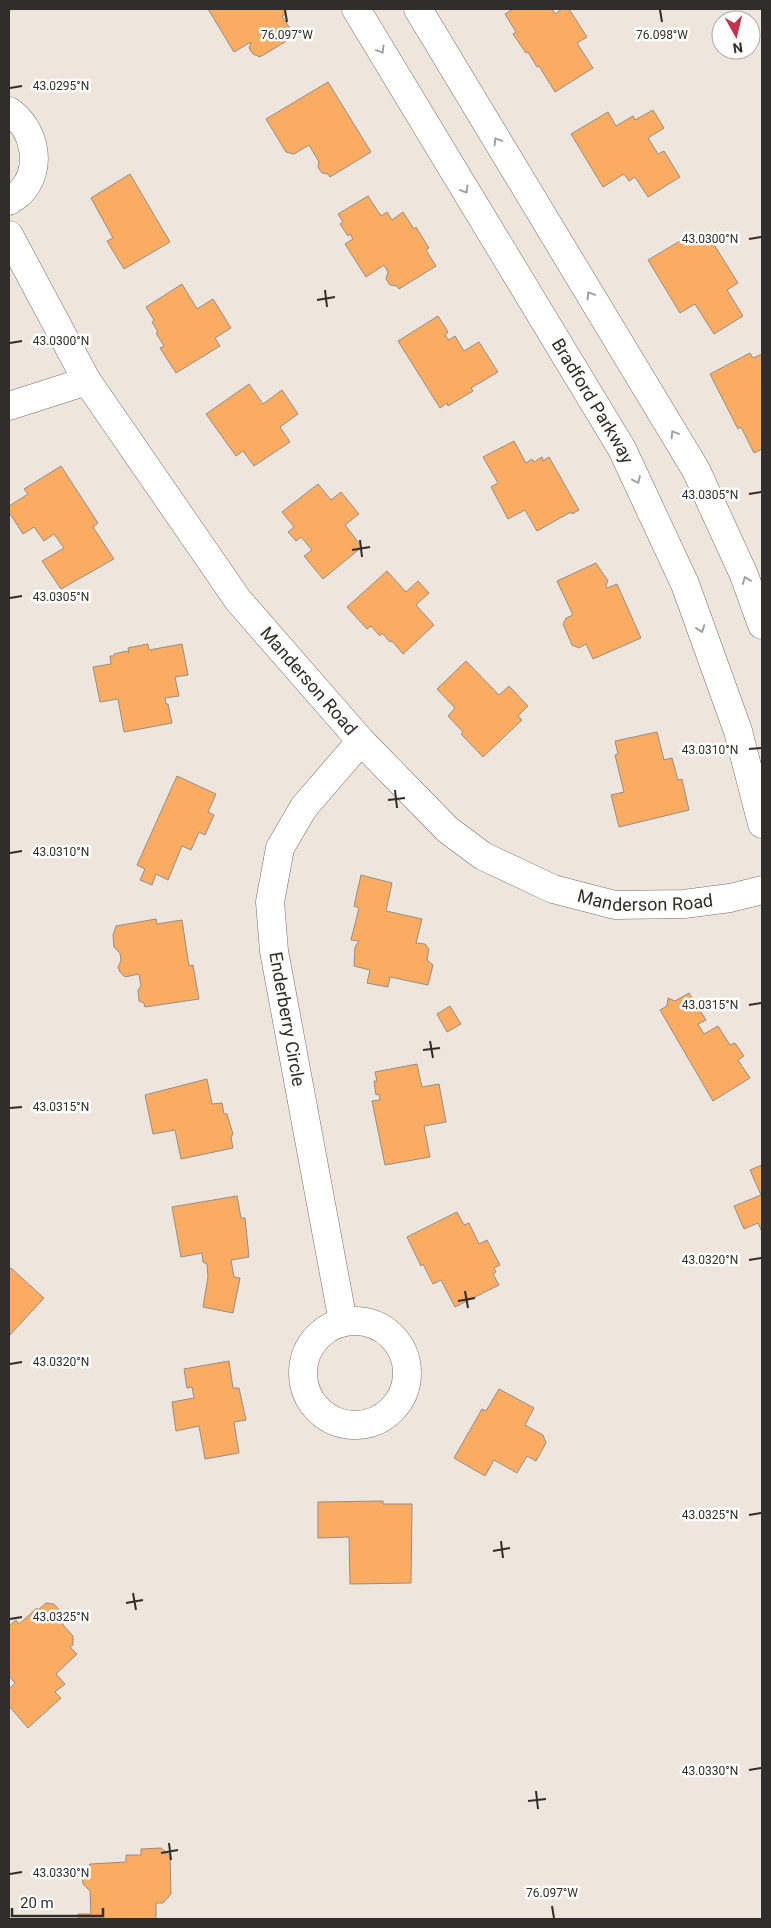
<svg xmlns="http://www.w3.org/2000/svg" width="771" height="1928" font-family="Roboto,sans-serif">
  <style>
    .building { fill: #faac63; stroke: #968d86 }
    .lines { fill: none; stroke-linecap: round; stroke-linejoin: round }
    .minor-casing { stroke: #766e67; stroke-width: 29 }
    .minor { stroke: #fff; stroke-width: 28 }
    .oneway { stroke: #a2a09f }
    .ticks { fill: none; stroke: #302d2a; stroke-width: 2 }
    .labels { text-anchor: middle; stroke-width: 5; stroke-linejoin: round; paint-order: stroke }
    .street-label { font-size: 18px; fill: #302d2a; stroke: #fff }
    .ticks-label { font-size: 12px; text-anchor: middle; fill: #302d2a; stroke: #fff; stroke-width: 5; stroke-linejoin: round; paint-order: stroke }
  </style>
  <rect width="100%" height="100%" fill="#eee5dd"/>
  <path class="building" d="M208,9H283L286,14L282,16L295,36L260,57L253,54L249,48L251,42L234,52Z
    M513,9H552L555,14L562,9H569L587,37L577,43L593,68L555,92L539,66L537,67L528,52L526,53L513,34L516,32L505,14Z
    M328,82L371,152L330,177L328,174L322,173L318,167L319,162L309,145L294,154L286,152L266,119Z
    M653,110L664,128L648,138L658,154L664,151L680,177L648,197L635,177L629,181L624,174L603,187L571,134L608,112L616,126L633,116L635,120Z
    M130,174L170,242L124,269L107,241L113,238L91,198Z
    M368,196L381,216L387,212L392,220L403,212L414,229L416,227L429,248L426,250L436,266L399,289L397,286L390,285L386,279L388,272L384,265L366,277L345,244L353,239L350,234L348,236L340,224L343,222L338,214Z
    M701,232L708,235L738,283L727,290L743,316L714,334L695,304L680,313L648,260L690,235L692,238Z
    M182,284L197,309L213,299L231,328L215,338L220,346L176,373L160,348L164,346L156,333L158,332L152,322L154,320L146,307Z
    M438,316L448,332L445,335L449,340L455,336L464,351L479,342L498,372L471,388L473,391L448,406L447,403L440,408L398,341Z
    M750,353L753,358L762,354V449L754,453L741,427L738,429L710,374Z
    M249,384L263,404L282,390L298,414L280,427L290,442L254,466L243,451L236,456L206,414Z
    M514,441L526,463L532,459L534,462L542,457L543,461L549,457L579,510L572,514L571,512L537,531L525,510L508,519L491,487L498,483L483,457Z
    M61,466L98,523L93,527L114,559L61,589L42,561L64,548L54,534L44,541L34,527L23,534L9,512V506L28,494L24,489Z
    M318,484L331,500L341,492L359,514L345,525L362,547L323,579L304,556L312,550L301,537L296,541L288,532L294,527L282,512Z
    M596,563L608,581L606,585L607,588L617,584L641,638L593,659L586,644L579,648L572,645L563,624L566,618L573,615L557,581Z
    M387,571L406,592L418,581L429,593L416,605L434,625L403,654L392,641L390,642L382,633L380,636L371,626L367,629L347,607Z
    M148,644L149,650L182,644L188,675L175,677L179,696L165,698L166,704H168L172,723L124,732L118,699L100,702L93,667L111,664L110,656H114V654L127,651L129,653L128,648Z
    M466,661L499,695L509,686L528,706L518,716L522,720L483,757L461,734L463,732L448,716L455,708L437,689Z
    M657,732L664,760L672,758L678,780L682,779L689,810L619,827L611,795L624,792L615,755L618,754L615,741Z
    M177,776L216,794L208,812L214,815L205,835L199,832L191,850L182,846L168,880L156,874L152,885L140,880L145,869L137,865Z
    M361,875L392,883L386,911L422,919L416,943L425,944L429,949L427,960L433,965L428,985L390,977L388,987L367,983L370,970L354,966L355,947L359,941L351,940L359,908L354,906Z
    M156,919L157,924L182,920L189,966L193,965L199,999L145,1007L144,1003L139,1001L138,990L141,986L139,974L125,977L120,972L118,967L121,961L120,953L114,947L113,935L116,926Z
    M689,993L706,1020L698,1024L704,1034L718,1026L730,1045L735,1043L744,1056L738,1060L750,1078L713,1101L660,1010L667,1006L668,998L675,1001Z
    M450,1006L461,1024L447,1032L437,1014Z
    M417,1064L422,1087L439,1084L446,1122L424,1126L430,1157L385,1165L372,1101L380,1100L379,1094L376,1095L374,1081H377L375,1072Z
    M207,1079L212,1104L222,1103L224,1114H227L233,1134L231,1137L233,1148L181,1159L175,1130L153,1134L145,1095Z
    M762,1165V1232L758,1223L744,1229L734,1206L761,1195L750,1170Z
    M237,1196L241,1218H245L249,1257L231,1260L234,1277L240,1278L233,1313L203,1307L208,1277L207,1264L203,1262L202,1253L181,1257L172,1207Z
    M457,1212L464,1225L469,1223L479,1244L487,1240L500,1265L494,1268L496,1272L493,1274L499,1285L455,1307L441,1280L433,1284L423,1264L421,1266L407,1237Z
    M11,1268L44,1298L9,1336V1270Z
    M229,1361L233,1388H239L246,1420L234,1422L239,1453L205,1459L199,1426L176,1431L172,1402L194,1398L192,1387L187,1388L184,1369Z
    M499,1389L534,1408L525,1425L543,1435L546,1443L536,1461L527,1456L517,1473L494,1460L485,1476L454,1458L482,1409L486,1411Z
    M383,1501V1504H412L411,1583L350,1584L349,1537L318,1538V1502Z
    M46,1603L54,1604L64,1615L63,1625L73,1636V1645L70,1647L77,1654L56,1674L65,1684L55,1692L61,1698L28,1728L9,1706V1689L15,1683L9,1676V1626L16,1620L19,1624L37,1608L38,1610Z
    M161,1848L170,1855L171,1894L163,1903H156V1919H78V1914H91L90,1891L83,1884L82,1873L90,1864L126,1862V1855H141V1849Z"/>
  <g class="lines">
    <g class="minor-casing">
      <g id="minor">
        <path id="s1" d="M356,9L622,449L685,584L738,731L762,824"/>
        <path d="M418,9L696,470L744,575L762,625"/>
        <path d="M9,111C34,128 44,167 21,192C18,195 13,198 9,201"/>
        <path id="s2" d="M9,235L87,381L238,600L361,741L448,830L483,856L553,889L615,905L684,904L730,898L762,890"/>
        <path d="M9,406L87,381"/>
        <circle cx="355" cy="1373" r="52"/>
        <path d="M343,1322L274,951L270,902L280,848L304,807L361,741"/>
      </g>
    </g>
    <use href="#minor" class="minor"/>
  </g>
  <defs><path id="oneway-chevron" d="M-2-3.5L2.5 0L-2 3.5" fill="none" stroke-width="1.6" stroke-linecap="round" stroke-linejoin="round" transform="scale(1.25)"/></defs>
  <g class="oneway">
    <use href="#oneway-chevron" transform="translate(381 50) rotate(59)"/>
    <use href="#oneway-chevron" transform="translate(497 141) rotate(-121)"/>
    <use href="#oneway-chevron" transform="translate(465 190) rotate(59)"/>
    <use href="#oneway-chevron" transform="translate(590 295) rotate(-121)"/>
    <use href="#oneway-chevron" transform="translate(674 434) rotate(-121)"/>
    <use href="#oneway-chevron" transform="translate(637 480) rotate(65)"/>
    <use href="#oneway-chevron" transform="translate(746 580) rotate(-111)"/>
    <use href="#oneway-chevron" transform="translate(701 629) rotate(70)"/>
  </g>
  <path class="ticks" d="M285,10L287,22M660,10L662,22M10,88L22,86M749,239L761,237M325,290L327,307M317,300L335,297M10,343L22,341M749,494L761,492M360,540L362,557M352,550L370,547M10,598L22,596M749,749L761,748M395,790L397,808M388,800L405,798M10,853L22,851M749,1005L761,1003M430,1041L433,1058M423,1050L440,1048M10,1108L22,1107M749,1260L761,1258M465,1291L468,1308M458,1301L475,1298M10,1364L22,1362M749,1515L761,1513M501,1541L503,1558M493,1551L510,1548M133,1593L136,1610M126,1603L143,1600M10,1619L22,1617M749,1770L761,1768M536,1791L538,1809M528,1801L546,1799M169,1843L171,1860M161,1853L178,1850M10,1874L22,1872M552,1906L554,1918"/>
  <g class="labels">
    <g class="street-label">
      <text dy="6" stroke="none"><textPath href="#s1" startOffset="458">Bradford Parkway</textPath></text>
      <text dy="6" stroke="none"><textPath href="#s2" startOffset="539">Manderson Road</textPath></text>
      <text dy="6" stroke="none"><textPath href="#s2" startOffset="958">Manderson Road</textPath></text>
      <text transform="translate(287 1019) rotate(80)" y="6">Enderberry Circle</text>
    </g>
  </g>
  <g class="ticks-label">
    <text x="287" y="39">76.097°W</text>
    <text x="662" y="39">76.098°W</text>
    <text x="61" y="90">43.0295°N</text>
    <text x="710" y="243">43.0300°N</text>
    <text x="61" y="345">43.0300°N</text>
    <text x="710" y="499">43.0305°N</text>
    <text x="61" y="601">43.0305°N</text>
    <text x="710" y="754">43.0310°N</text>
    <text x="61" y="856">43.0310°N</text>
    <text x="710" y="1009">43.0315°N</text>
    <text x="61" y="1111">43.0315°N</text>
    <text x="710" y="1264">43.0320°N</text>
    <text x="61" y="1366">43.0320°N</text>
    <text x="710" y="1519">43.0325°N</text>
    <text x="61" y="1621">43.0325°N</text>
    <text x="710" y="1775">43.0330°N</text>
    <text x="61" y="1877">43.0330°N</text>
    <text x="552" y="1897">76.097°W</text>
  </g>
  <rect width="771" height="1928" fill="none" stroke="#302d2a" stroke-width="20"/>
  <g transform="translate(736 35) rotate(172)"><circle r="24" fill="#ffffff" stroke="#acabaa"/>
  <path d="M0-4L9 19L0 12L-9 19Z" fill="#c3324c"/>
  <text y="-8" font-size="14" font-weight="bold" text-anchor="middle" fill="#302d2a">N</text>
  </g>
  <path d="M12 1908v8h91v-8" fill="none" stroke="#302d2a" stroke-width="2.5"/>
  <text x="20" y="1908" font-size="15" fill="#302d2a" stroke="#ffffff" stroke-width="4" paint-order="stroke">20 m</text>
</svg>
